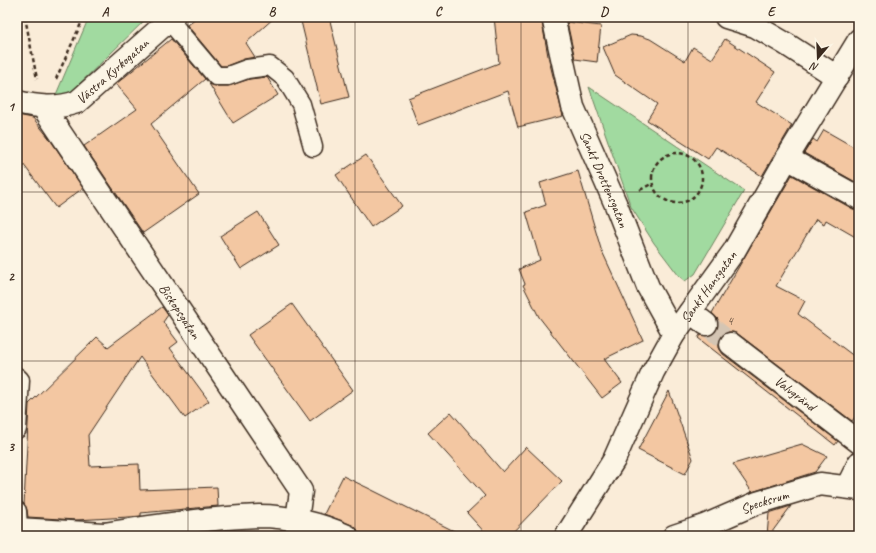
<svg xmlns="http://www.w3.org/2000/svg" width="876" height="553" font-family="Caveat,sans-serif">
  <style>
    .green { fill: #a1daa0; stroke: #6e825f }
    .building { fill: #f3c7a2; stroke: #3b2a1e }
    .lines { fill: none; stroke-linecap: round; stroke-linejoin: round }
    .minor-tunnel { stroke: #d4c5b3; stroke-width: 22; stroke-dasharray: 22 11; stroke-linecap: butt }
    .service-casing { stroke: #3b2a1e; stroke-width: 21 }
    .minor-casing { stroke: #3b2a1e; stroke-width: 25 }
    .path { stroke: #3b2a1e; stroke-width: 2.5; stroke-dasharray: 4 3; stroke-linecap: butt }
    .service { stroke: #fcf5e5; stroke-width: 18 }
    .minor { stroke: #fcf5e5; stroke-width: 22 }
    .grid { fill: none; stroke: #3b2a1e; stroke-width: 1; stroke-opacity: 0.55 }
    .labels { text-anchor: middle; stroke-width: 4; stroke-linejoin: round; paint-order: stroke }
    .number-label { font-size: 12px; fill: #69513f }
    .street-label { font-size: 14px; fill: #3b2a1e; stroke: #fcf5e5 }
    .neatline { fill: none; stroke: #3b2a1e; stroke-width: 1.5 }
    .grid-label { font-size: 13px; text-anchor: middle; font-weight: bold; fill: #3b2a1e }
  </style>
  <rect width="100%" height="100%" fill="#faecd8"/>
  <filter id="ink" filterUnits="userSpaceOnUse"><feTurbulence type="fractalNoise" baseFrequency=".025" numOctaves="2"/><feDisplacementMap in="SourceGraphic" scale="8" xChannelSelector="R" yChannelSelector="G"/><feConvolveMatrix kernelMatrix="1 2 1 2 8 2 1 2 1" color-interpolation-filters="sRGB"/></filter>
  <g filter="url(#ink)">
    <path class="green" d="M89,17H127L132,19L134,17H148L67,96L55,97Z
      M589,87L744,191L695,274L685,281L679,276L654,243L631,207Z"/>
    <path class="building" d="M197,17H275L246,43L255,57L244,59L226,66H221L187,25Z
      M300,17H329L349,97L321,104Z
      M494,17H541L548,56L563,116L518,127L508,91L418,125L408,98L499,63Z
      M567,22L601,26L597,62L575,59Z
      M631,35L641,36L650,39L685,61L693,47L712,59L725,39L775,72L756,102L792,125L762,176L716,147L708,159L647,120L657,104L615,75L603,47Z
      M171,39L205,79L151,124L199,194L143,233L84,146L137,109L116,84Z
      M267,77L278,95L233,123L208,82L216,86H228L250,79Z
      M17,115L33,118L49,138L83,188L56,208L17,156Z
      M824,130L859,150V184L804,153L813,139L817,142Z
      M366,155L402,206L371,227L336,175Z
      M578,171L601,249L643,340L604,359L622,383L602,398L539,317L523,285L525,284L519,269L540,260L526,212L546,205L540,183Z
      M792,175L853,209L859,210V239L826,220L824,224L816,219L776,286L805,301L798,314L859,360V412L852,421L738,334L733,332H727L721,336L719,342V348L723,354L838,441L835,445L698,338L700,335L711,336L716,331L718,325V319L712,313Z
      M258,212L279,245L241,269L220,236Z
      M292,304L353,390L310,421L248,335Z
      M162,307L168,315L163,322L178,342L170,348L209,401L185,418L140,357L88,435L90,466L139,464L140,490L217,487L218,506L141,513V516L129,517L76,520L28,517L27,510L24,504L29,404L97,337L108,347Z
      M669,391L693,459L685,474L638,450Z
      M451,412L503,472L526,447L562,481L509,536H488L467,513L485,496L428,433Z
      M802,444L827,456L815,472L752,492L733,464Z
      M343,476L368,488L464,536H359L357,529L352,525L324,514Z
      M791,506L769,536H767L769,513Z"/>
    <g class="lines">
      <path class="minor-tunnel" d="M706,324L731,344"/>
      <g class="service-casing">
        <path id="service" d="M169,20L216,76H228L247,69L270,66L285,78L301,104L313,147
          M17,377L20,380L17,429
          M17,511L18,529"/>
      </g>
      <g class="minor-casing">
        <g id="minor">
          <path id="s1" d="M553,17L573,107L616,205L648,287L674,334"/>
          <path d="M726,17L755,26L786,44L837,77"/>
          <path id="s2" d="M17,102C38,107 56,109 77,102L173,17"/>
          <path id="s3" d="M43,107L301,491L297,520"/>
          <path d="M787,158L859,198"/>
          <path d="M690,312L706,324"/>
          <path id="s4" d="M731,344L859,442"/>
          <path d="M847,487L859,463"/>
          <path d="M17,529L104,534"/>
          <path d="M99,536L104,534C155,526 207,518 259,516C287,516 321,524 347,536"/>
          <path id="s5" d="M566,536L614,460L653,372L674,334L734,251L787,158L859,40"/>
          <path id="s6" d="M674,536L704,526L757,503L820,484L859,489"/>
        </g>
      </g>
      <path class="path" d="M25,17L37,79
        M56,79L84,17
        M652 178a25 25 0 1 1 50 0a25 25 0 1 1-50 0Z
        M640,190L651,184"/>
      <use href="#service" class="service"/>
      <use href="#minor" class="minor"/>
    </g>
  </g>
  <path class="grid" d="M188,17V536M355,17V536M521,17V536M688,17V536M17,192H859M17,361H859"/>
  <g class="labels">
    <g class="number-label">
      <text x="730" y="325">4</text>
    </g>
    <g class="street-label">
      <text dy="5" stroke="none"><textPath href="#s2" startOffset="108">Västra Kyrkogatan</textPath></text>
      <text dy="5" stroke="none"><textPath href="#s1" startOffset="171">Sankt Drottensgatan</textPath></text>
      <text dy="5" stroke="none"><textPath href="#s5" startOffset="288">Sankt Hansgatan</textPath></text>
      <text dy="5" stroke="none"><textPath href="#s3" startOffset="246">Biskopsgatan</textPath></text>
      <text dy="5" stroke="none"><textPath href="#s4" startOffset="81">Valvgränd</textPath></text>
      <text dy="5" stroke="none"><textPath href="#s6" startOffset="97">Specksrum</textPath></text>
    </g>
  </g>
  <rect width="876" height="553" fill="none" stroke="#fcf5e5" stroke-width="44"/>
  <g transform="translate(818 58) rotate(199)" stroke="#fcf5e5" stroke-width="3" paint-order="stroke">
  <path d="M0-3L7 15L0 10L-7 15Z" fill="#3b2a1e"/>
  <text y="-6" font-size="11" font-weight="bold" text-anchor="middle" fill="#3b2a1e">N</text>
  </g>
  <rect x="22" y="22" width="832" height="509" class="neatline"/>
  <g class="grid-label">
    <text x="105" y="16">A</text>
    <text x="272" y="16">B</text>
    <text x="438" y="16">C</text>
    <text x="604" y="16">D</text>
    <text x="771" y="16">E</text>
    <text x="11" y="111">1</text>
    <text x="11" y="281">2</text>
    <text x="11" y="451">3</text>
  </g>
</svg>
